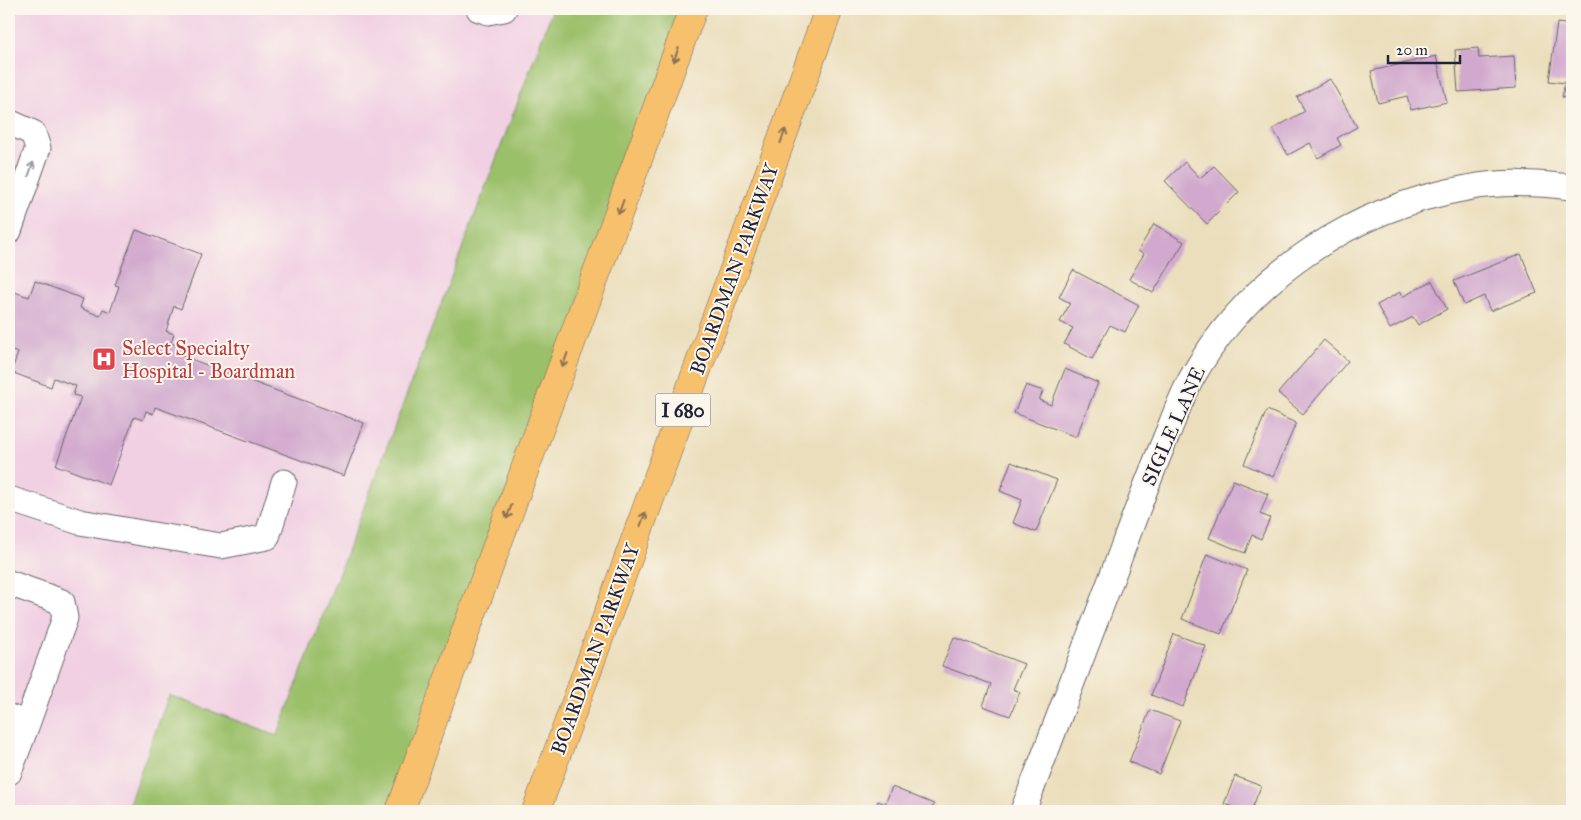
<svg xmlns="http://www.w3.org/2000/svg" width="1581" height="820" font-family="'IM FELL Great Primer',serif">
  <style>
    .built { fill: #f1d0e3 }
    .green { fill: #9bc06b; stroke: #5e7153 }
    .building { fill: #d1a9ce }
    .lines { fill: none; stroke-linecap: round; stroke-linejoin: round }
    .minor-casing { stroke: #686468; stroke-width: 27 }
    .highway-casing { stroke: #686468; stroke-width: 29 }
    .minor { stroke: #fff; stroke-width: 25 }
    .highway { stroke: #f7c06c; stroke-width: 28 }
    .oneway { stroke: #8c7154 }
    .oneway2 { stroke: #9c9ca7 }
    .labels { text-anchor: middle; stroke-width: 4; stroke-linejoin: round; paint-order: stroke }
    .shield { fill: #fbf7ec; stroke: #636270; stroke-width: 1 }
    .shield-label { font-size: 19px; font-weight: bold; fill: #22223b }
    .street-label { font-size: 20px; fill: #22223b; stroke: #fbf7ec }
    .health-label { font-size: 20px; fill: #be3a42; stroke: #fbf7ec; text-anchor: start }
  </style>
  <rect width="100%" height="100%" fill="#fbf7ec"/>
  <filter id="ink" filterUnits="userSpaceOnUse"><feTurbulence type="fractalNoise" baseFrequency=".02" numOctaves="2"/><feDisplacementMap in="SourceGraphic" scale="10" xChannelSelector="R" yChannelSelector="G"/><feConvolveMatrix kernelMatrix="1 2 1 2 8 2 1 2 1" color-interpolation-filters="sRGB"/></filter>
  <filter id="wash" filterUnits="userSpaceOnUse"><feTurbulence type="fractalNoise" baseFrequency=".0096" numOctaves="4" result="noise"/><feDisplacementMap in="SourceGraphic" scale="20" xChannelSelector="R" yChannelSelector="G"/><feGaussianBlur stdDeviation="1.12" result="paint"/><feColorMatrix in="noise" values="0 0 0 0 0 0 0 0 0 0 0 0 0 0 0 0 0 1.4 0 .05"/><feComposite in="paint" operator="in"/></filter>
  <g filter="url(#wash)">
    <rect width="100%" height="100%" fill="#ebdebc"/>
    <path class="built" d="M9,9H553L277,736L170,695L126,811H9Z"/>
    <path class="green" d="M553,9H693L400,811H126L169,695L277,736Z"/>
    <g id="blocks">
      <path class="building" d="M1557,23L1572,25V99L1562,97L1565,83L1549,81Z
        M1478,48L1479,58L1514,56L1516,88L1458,92L1455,50Z
        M1436,56L1447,102L1411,110L1407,96L1378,103L1371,71Z
        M1330,79L1357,127L1337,138L1341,145L1318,158L1310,143L1288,155L1273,129L1305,111L1297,97Z
        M1185,162L1200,178L1214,166L1239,192L1207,224L1165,181Z
        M1154,224L1184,242L1153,293L1129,279L1144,254L1138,251Z
        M136,230L201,254L181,309L174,306L166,331L174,334L171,343L180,346L177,354L364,423L344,476L155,407L153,414L146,411L143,420L134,417L109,485L56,465L81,397L73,395L76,386L54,378L51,387L11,372L18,353L9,350V290L29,297L35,281L83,299L80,308L100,316L103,309L110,312L119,286L115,285Z
        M1521,254L1537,293L1490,311L1484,296L1464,305L1454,281Z
        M1073,270L1139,305L1125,332L1110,325L1092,359L1064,344L1073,328L1060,322L1070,303L1059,297Z
        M1432,281L1447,309L1418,325L1413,317L1390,329L1377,305L1400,292L1402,297Z
        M1324,340L1348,361L1303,414L1278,393Z
        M1065,369L1098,383L1076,437L1014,413L1026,385L1043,391L1039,400L1051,405Z
        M1267,410L1296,423L1273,477L1244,464Z
        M1011,462L1057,480L1036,532L1013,523L1022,500L1000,491Z
        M1233,480L1268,494L1260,514L1270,518L1261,539L1252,535L1245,553L1209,538Z
        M1207,554L1247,570L1221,634L1182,619Z
        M1174,634L1206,646L1183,707L1151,695Z
        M954,637L1024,664L1013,689L1020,692L1010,716L983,706L991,684L942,666Z
        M1150,710L1180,721L1159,774L1129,762Z
        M1235,776L1261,786L1251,811H1244L1224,804Z
        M892,787L934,804L931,811H874L878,801L885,804Z"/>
    </g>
  </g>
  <g filter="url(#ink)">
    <use href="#blocks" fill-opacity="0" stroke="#686468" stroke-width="1"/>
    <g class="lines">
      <g class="minor-casing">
        <path id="minor" d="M479,9L488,12L504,9
          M9,122L33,133L38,148L9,231
          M9,499L80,522L147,534L221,546L267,537L284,482
          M9,583L62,602L65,618L27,724
          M9,717L27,724L9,772
          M1023,811C1055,728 1086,645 1118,561C1133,520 1149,478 1166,437C1175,416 1182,394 1194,374C1252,274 1354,208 1467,188C1502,181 1537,183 1572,187"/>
      </g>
      <g class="highway-casing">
        <path id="highway" d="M400,811L693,9
          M536,811L829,9"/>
      </g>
      <use href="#minor" class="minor"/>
      <use href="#highway" class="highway"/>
    </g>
    <defs><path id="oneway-shaft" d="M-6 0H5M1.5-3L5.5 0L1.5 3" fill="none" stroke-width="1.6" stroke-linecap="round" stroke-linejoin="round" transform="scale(1.25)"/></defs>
    <g class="oneway">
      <use href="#oneway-shaft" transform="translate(676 55) rotate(110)"/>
      <use href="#oneway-shaft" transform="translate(783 136) rotate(-70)"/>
      <use href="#oneway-shaft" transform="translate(621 207) rotate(110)"/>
      <use href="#oneway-shaft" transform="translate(565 360) rotate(110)"/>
      <use href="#oneway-shaft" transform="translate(509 512) rotate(110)"/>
      <use href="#oneway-shaft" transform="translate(643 519) rotate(-70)"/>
    </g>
    <use class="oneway2" href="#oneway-shaft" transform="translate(31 169) rotate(-71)"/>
  </g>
  <defs>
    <g id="hospital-square" transform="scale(1.25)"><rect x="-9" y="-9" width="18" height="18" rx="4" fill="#e0444e" stroke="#fbf7ec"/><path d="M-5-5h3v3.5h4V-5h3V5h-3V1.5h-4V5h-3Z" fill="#fff"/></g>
  </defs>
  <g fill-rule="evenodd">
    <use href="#hospital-square" x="104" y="359"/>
  </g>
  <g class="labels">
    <rect class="shield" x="655.5" y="393.5" width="55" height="33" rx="4"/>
    <g class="shield-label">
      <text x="683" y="417">I 680</text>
    </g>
    <g class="street-label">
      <text transform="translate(734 269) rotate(-70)" y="7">BOARDMAN PARKWAY</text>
      <text transform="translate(1173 426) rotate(-66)" y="7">SIGLE LANE</text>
      <text transform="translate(595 649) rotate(-70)" y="7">BOARDMAN PARKWAY</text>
    </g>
    <g class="health-label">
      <text x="122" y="355">Select Specialty<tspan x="122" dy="23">Hospital - Boardman</tspan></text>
    </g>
  </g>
  <rect width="1581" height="820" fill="none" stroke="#fbf7ec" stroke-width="30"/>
  <path d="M1388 55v8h72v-8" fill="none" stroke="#22223b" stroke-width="2.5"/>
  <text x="1396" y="55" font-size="15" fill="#22223b" stroke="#fbf7ec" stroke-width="4" paint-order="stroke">20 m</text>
</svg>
